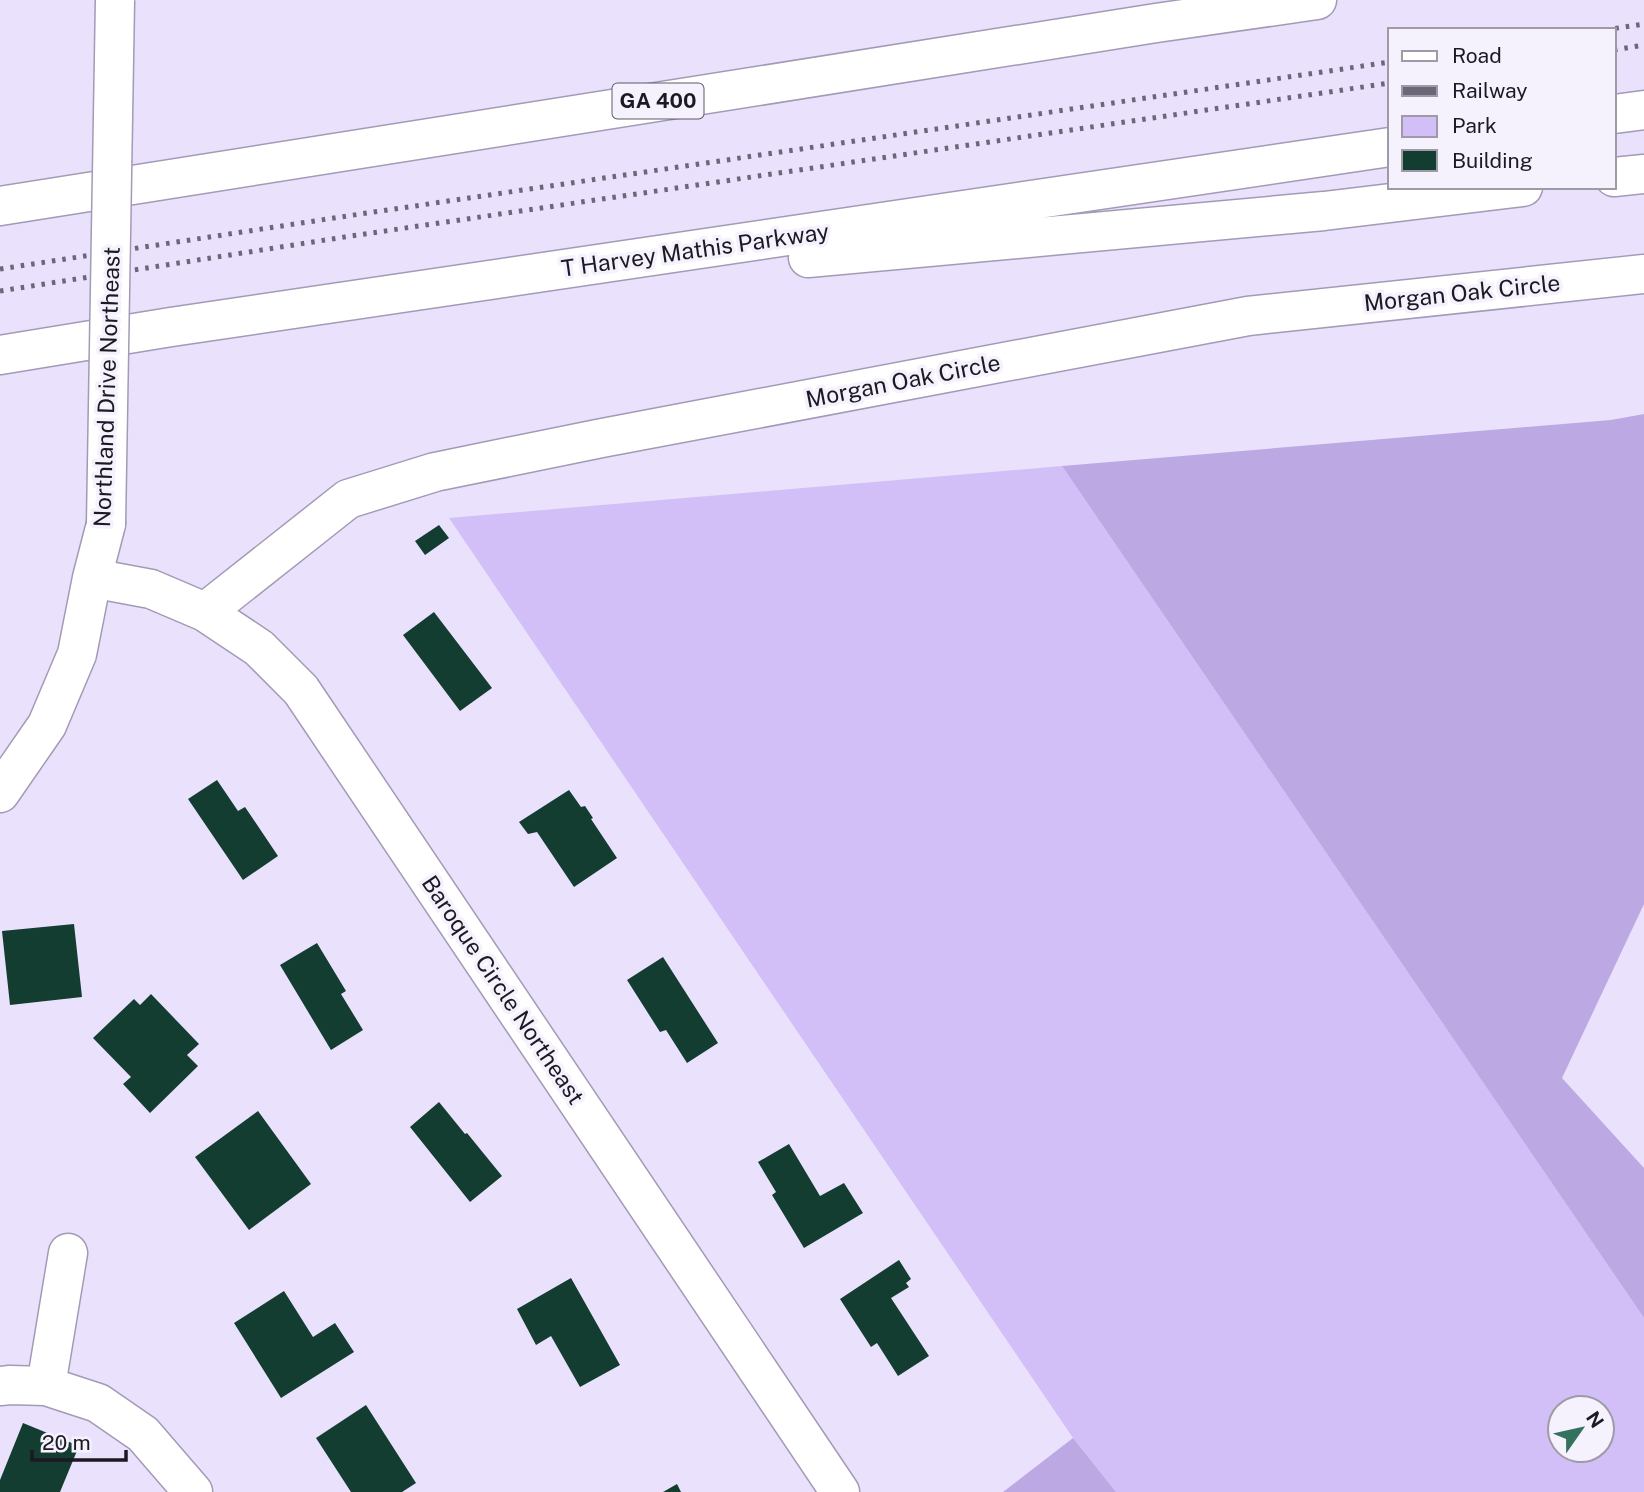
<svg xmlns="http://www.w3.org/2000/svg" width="1644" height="1492" font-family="'Public Sans',sans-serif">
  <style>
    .green { fill: #d2bff7; fill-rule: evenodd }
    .forest { fill: #bca8e3 }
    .building { fill: #133d31 }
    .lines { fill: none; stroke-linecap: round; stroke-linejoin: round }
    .minor-casing { stroke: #a39ab5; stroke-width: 41 }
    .highway-casing { stroke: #a39ab5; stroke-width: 41 }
    .minor { stroke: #fff; stroke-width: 38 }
    .highway { stroke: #fff; stroke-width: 38 }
    .rail { stroke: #6c6778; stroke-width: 5; stroke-dasharray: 3.5 7; stroke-linecap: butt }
    .minor-bridge-casing { stroke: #a39ab5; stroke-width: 41; stroke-linecap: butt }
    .minor-bridge { stroke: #fff; stroke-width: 38 }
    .labels { text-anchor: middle; stroke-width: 7; stroke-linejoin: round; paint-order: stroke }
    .shield { fill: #f5f1fd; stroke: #5e5a64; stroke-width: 2 }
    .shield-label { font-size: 21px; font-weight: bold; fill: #1d1923 }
    .street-label { font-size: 23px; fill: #1d1923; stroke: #f5f1fd }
  </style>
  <rect width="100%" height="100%" fill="#eae1fd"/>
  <path class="green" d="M1062,466L1644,1318V1492H1116L1073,1438L449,518ZM1560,1408H1602V1450H1560Z"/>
  <path class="forest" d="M1644,414V904L1562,1078L1644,1168V1318L1062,466L1611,420Z
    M1073,1438L1116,1492H1003Z"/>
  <path class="building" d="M439,525L449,538L425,555L415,541Z
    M434,612L492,688L460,711L403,635Z
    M217,780L238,811L245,807L278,856L243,880L188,799Z
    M569,790L581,807L585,806L593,818L591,819L617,858L574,887L537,832L528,834L519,822Z
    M74,924L82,997L10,1005L2,931Z
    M317,943L346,991L341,994L363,1030L331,1050L280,965Z
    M663,957L718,1043L687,1063L666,1030L660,1032L627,980Z
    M151,994L199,1044L187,1055L198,1066L150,1113L123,1084L131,1077L93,1038L134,999L140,1005Z
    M439,1102L465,1134L467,1133L502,1176L470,1202L410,1127Z
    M258,1111L311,1184L249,1230L195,1157Z
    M789,1144L820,1196L844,1183L863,1213L804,1248L772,1195L776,1192L758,1162Z
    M899,1260L911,1279L906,1283L909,1287L891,1298L929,1356L898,1376L877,1343L871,1347L840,1299Z
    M571,1278L620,1365L580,1387L551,1336L536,1345L517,1309Z
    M284,1291L313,1337L335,1323L354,1352L281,1398L234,1323Z
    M366,1405L416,1483L402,1492H351L316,1438Z
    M23,1423L79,1446L60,1492H0V1480Z
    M677,1484L681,1492H663Z"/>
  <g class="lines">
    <g class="minor-casing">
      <path id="minor" d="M92,578L151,589L205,612L259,648L301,690L840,1492
        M205,612L348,499L435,472L602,438L1248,316L1644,274
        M0,793L47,725L77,654L92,578L106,524
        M0,1386L10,1385L46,1386L98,1403L143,1434L193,1492
        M46,1386L68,1253"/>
    </g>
    <g class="highway-casing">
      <path id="highway" d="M1614,114L1644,110
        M1614,177L1644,174
        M0,206L1156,23L1317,0
        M808,258L1324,211L1523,187
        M0,355L171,327L1390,147"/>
    </g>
    <use href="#minor" class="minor"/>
    <use href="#highway" class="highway"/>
    <path class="rail" d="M1605,30L1644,24
      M1614,50L1644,45
      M0,269L347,216L1390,62
      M0,291L351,236L1390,83"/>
    <g class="minor-bridge-casing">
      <path id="minor-bridge" d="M106,524L115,0"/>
    </g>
    <use href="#minor-bridge" class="minor-bridge"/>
  </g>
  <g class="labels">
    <rect class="shield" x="612.5" y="83.5" width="91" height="35" rx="5"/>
    <g class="shield-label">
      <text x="658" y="108">GA 400</text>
    </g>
    <g class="street-label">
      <text transform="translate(695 250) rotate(-8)" y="8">T Harvey Mathis Parkway</text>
      <text transform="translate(1462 293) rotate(-6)" y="8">Morgan Oak Circle</text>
      <text transform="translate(903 381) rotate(-11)" y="8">Morgan Oak Circle</text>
      <text transform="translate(107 387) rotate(-88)" y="8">Northland Drive Northeast</text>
      <text transform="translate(503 990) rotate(56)" y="8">Baroque Circle Northeast</text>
    </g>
  </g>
  <rect x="1388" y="28" width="228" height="161" fill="#f5f1fd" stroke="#9f9ba6" stroke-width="2"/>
  <rect x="1402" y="51" width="35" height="10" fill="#ffffff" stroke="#9f9ba6" stroke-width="2"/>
  <text x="1452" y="63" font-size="21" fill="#1d1923">Road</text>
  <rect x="1402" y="86" width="35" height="10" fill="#6c6778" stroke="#9f9ba6" stroke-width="2"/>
  <text x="1452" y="98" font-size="21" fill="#1d1923">Railway</text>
  <rect x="1402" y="116" width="35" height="21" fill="#d2bff7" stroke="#9f9ba6" stroke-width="2"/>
  <text x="1452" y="133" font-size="21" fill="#1d1923">Park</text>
  <rect x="1402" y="150" width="35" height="21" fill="#133d31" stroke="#9f9ba6" stroke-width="2"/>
  <text x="1452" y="168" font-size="21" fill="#1d1923">Building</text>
  <g transform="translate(1581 1429) rotate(56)"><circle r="33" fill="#f5f1fd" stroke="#9f9ba6" stroke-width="2"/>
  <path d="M0-5L12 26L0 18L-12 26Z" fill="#34725f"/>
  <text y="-10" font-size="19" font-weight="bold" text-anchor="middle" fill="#1d1923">N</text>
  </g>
  <path d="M32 1450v10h94v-10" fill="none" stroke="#1d1923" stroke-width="3.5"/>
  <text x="42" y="1450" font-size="21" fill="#1d1923" stroke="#f5f1fd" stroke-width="5" paint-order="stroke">20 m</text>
</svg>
